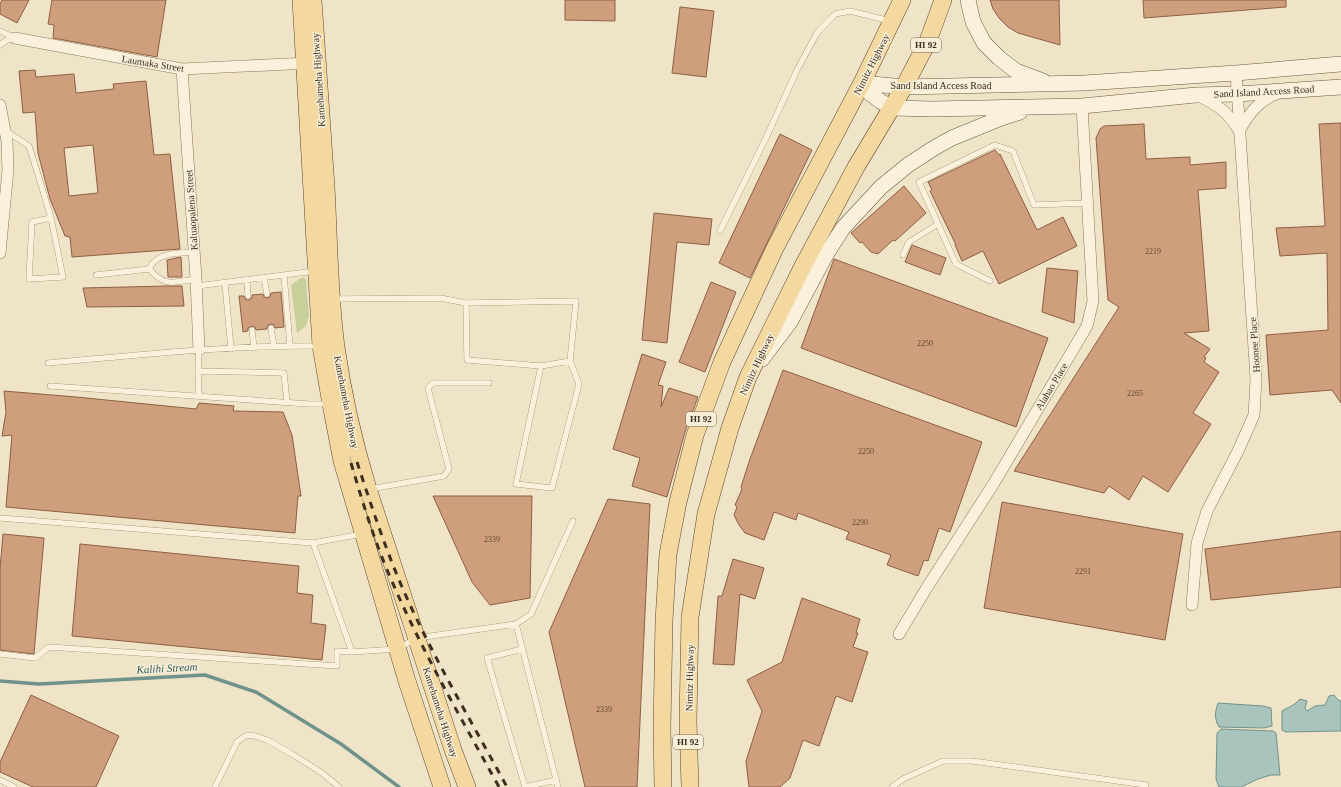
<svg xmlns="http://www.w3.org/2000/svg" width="1341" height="787" font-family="Georgia,serif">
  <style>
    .green { fill: #c9cf9b }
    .water { fill: #a9c4bc; stroke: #6f938a }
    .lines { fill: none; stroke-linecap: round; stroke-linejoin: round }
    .stream { stroke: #6f938a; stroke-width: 3.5 }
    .building { fill: #cf9f7d; stroke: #8d5f41; fill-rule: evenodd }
    .service-casing { stroke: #8d765c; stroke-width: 6 }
    .minor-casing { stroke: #8d765c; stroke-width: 12 }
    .secondary-casing { stroke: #6f573f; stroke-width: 16 }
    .primary-casing { stroke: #5b4430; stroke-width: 18 }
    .service { stroke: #faf1dc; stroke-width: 5.5 }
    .minor { stroke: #faf1dc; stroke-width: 11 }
    .secondary { stroke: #faf1dc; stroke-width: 15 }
    .primary { stroke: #f3d9a0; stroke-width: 17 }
    .rail { stroke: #3d2e20; stroke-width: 3; stroke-dasharray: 7 7; stroke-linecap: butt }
    .labels { text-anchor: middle; stroke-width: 3; stroke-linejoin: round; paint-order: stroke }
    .number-label { font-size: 8px; fill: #624a37 }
    .shield { fill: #f7eed8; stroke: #756857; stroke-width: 1 }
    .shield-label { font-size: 9px; font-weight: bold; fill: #3d2e20 }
    .street-label { font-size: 10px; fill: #3d2e20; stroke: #f7eed8 }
    .water-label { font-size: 11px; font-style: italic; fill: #2f5d5a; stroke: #f7eed8 }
  </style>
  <rect width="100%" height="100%" fill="#f0e4c8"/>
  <path class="green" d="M304,277L306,280L309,316L306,326L297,333L291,285L301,278Z"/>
  <path class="water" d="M1334,695L1338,700L1341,701V731L1286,732L1282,730V711C1290,706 1294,706 1300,699L1307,701L1305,708L1307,711L1315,706L1325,705L1329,696Z
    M1218,703L1263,706L1271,708L1272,726L1264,728L1219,727C1214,718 1215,712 1218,703Z
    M1221,729L1273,731L1276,733L1280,775H1271L1258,779L1241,787H1219L1216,779L1217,733Z"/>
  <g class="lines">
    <path class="stream" d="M0,681L39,684L205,675L256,692L341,744L399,787"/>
  </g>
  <path class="building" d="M2,0H29L17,23L0,14V4Z
    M52,0H166L157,57L53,38L54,25L48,24Z
    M565,0H615V21L565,20Z
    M990,0H1059L1060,45L1018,33L1008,27L999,18L993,9Z
    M1143,0H1286V7L1144,18Z
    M680,7L714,11L706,77L672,73Z
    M35,70L36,77L74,74L76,93L114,89L113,84L146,81L154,155L170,154L180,249L72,257L70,237L65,236L50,199L38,153L35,112L23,113L19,71ZM93,145L98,193L69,196L64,148Z
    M1341,123V403L1332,390L1270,395L1266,335L1328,330L1327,253L1280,256L1276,228L1325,226L1319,124Z
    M1144,124L1146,159L1190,157V165L1226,162V188L1198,190L1209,331L1184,333L1210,349L1204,357L1206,358L1204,362L1219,372L1193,413L1211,424L1168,492L1143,476L1129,500L1109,486L1104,493L1014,471L1119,307L1108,300L1096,138L1100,129L1104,126Z
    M780,134L812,150L750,278L719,263Z
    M995,150L999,155L1000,154L1037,230L1063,217L1077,246L999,284L983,251L962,261L955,245H956L930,191L932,190L928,182Z
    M904,186L926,213L895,241L893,240L878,254L871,252L862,242L860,243L851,233Z
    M654,213L712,219L709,245L677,242L667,343L642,340Z
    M912,245L946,258L940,275L905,262Z
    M181,257L182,277H168L167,260Z
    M834,259L1048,338L1016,427L801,348Z
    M1047,268L1078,271L1074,323L1042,312Z
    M711,282L736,292L705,372L679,362Z
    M166,286H182L184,306L87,307L83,288Z
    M281,292L284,327L275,328L274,325L271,324L268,325L267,329L256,330L255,327L252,326L248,328V331L243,332L239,296H244L246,300H249L252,298V295L263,294L264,297L267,298L270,297L271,293Z
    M642,354L666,362L658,385L663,386L661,407L669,388L698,397L685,432L667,497L632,486L640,458L613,449Z
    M783,370L982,442L950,532L939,528L928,561L924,560L918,576L887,565L891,555L846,539L849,532L798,513L796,520L774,512L764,540L745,533L739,525L734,515L737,507L735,505L742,489L741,487L750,459Z
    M4,391L76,397L196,409L199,403L234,406L233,411L283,412L292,435L301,496H298L295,533L6,507L12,435L2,436L6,412Z
    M433,496H532L530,598L490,605L472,582Z
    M608,499L650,504L637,787H585L549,632Z
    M1002,502L1183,534L1165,640L984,608Z
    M1341,531V587L1211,600L1205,549Z
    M3,534L44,538L34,654L0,650V569Z
    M80,544L299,566L297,593L313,595L311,623L326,625L322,660L72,636Z
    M733,559L764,568L755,599L740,594L734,665L713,664L718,596H722Z
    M802,598L860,619L856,633H858L853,647L868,652L852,702L836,696L819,746L803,740L790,778L780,787H749L746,761L762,711L747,680L782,662Z
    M31,695L119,736L96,787H33L0,772V762Z"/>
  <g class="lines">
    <g class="service-casing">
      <path id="service" d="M0,31L15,38
        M0,45L7,40L15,38
        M6,131L29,146L40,181L51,218L63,277L29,279L32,222L51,218
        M720,231L766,138L797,70L817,33L835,14L850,11L890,21
        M903,255L909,242L938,224
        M149,269C166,288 173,282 196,279
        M149,269C158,251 177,254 194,252
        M96,275L149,269
        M284,275L290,346
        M264,278L267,294
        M247,280L248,296
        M990,281L956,264L919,182L995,145L1013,151L1034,205L1087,203
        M225,283L231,349
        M197,286L315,271
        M333,299L440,298L466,303L467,360L541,366L516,484L552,488L579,384L570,361L541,366
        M466,303L576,301L570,361
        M271,328L274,347
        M252,330L254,348
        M48,363C138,355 229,345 319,346
        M198,371L199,350
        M50,386L309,404H328
        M199,396L198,371L284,373L287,402
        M370,489L444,476L449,469L428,388L433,383H489
        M0,518L313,543L362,534
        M313,543L352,652
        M516,624L558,787
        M522,649L487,658L525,787L556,780
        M0,654L35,658L49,647L337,666V651L352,652L397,649L417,638L516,624L531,614L573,521
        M0,780L14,787
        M215,787L237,742L245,736L252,735L267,740L292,754L322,773L339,787
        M892,787L903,779L943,761H972L1146,785"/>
    </g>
    <g class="minor-casing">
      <path id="minor" d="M15,38L182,69L310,63
        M182,69L196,279L199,350
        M1199,96C1217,105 1227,111 1238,129
        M0,105L7,141L8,170L0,253
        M1239,131C1249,114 1257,102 1276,94
        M1192,605L1197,543L1207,511L1238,451L1254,415L1256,379L1236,73
        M899,634L926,589L994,483L1087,326L1093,301L1082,106"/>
    </g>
    <g class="secondary-casing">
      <path id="secondary" d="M968,0L973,22L984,43L999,58L1016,71L1043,81
        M862,83L866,90L880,101L893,108L933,109L1082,106L1196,95L1237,94L1341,87
        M862,83L904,87L1084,83L1236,73L1341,64
        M762,359L790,322L827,253L843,228L881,187L908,165L934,148L952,138L1001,118L1020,112"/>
    </g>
    <g class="primary-casing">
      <path id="primary" d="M301,0L321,346L331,404L342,461L407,681L442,787
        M313,0C317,62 322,125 326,187C329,241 329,294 336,347C343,396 354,443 368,489L453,750L467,787
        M663,787L662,727L664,621L668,554L678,502L695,435L722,362L775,248L862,83L902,0
        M690,787L688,721L690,617L706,514L730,428L748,377L803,266L856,167L904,87L928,41L943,0"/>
    </g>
    <use href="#service" class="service"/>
    <use href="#minor" class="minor"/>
    <use href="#secondary" class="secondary"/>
    <use href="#primary" class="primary"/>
    <path class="rail" d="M357,462C373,511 389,560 411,607C440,669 475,728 507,787
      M351,463C362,500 373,537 388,572C419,646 460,716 499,787"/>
  </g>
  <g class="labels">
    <g class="number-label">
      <text x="1153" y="254">2219</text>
      <text x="925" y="346">2250</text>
      <text x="1135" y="396">2265</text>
      <text x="866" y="454">2250</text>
      <text x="860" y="525">2290</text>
      <text x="492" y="542">2339</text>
      <text x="1083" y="574">2291</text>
      <text x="604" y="712">2339</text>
    </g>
    <g class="shield">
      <rect x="911" y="38" width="30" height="14" rx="3"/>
      <rect x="686" y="412" width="30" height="14" rx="3"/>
      <rect x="673" y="735" width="30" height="14" rx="3"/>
    </g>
    <g class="shield-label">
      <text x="926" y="48">HI 92</text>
      <text x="701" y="422">HI 92</text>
      <text x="688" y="745">HI 92</text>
    </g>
    <g class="street-label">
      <text transform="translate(153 63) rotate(9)" y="4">Laumaka Street</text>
      <text transform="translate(871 64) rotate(-63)" y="4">Nimitz Highway</text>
      <text transform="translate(318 80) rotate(-94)" y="4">Kamehameha Highway</text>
      <text x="941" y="89">Sand Island Access Road</text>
      <text transform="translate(1264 91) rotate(-3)" y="4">Sand Island Access Road</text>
      <text transform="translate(191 210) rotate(-94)" y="4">Kaluaopalena Street</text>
      <text transform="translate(1254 345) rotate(-94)" y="4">Hoonee Place</text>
      <text transform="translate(756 364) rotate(-65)" y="4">Nimitz Highway</text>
      <text transform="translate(1051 386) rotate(-59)" y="4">Alahao Place</text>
      <text transform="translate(347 402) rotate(79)" y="4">Kamehameha Highway</text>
      <text transform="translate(689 678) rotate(-89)" y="4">Nimitz Highway</text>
      <text transform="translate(441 712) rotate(72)" y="4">Kamehameha Highway</text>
    </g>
    <g class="water-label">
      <text transform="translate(167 668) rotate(-3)" y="4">Kalihi Stream</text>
    </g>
  </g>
</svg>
